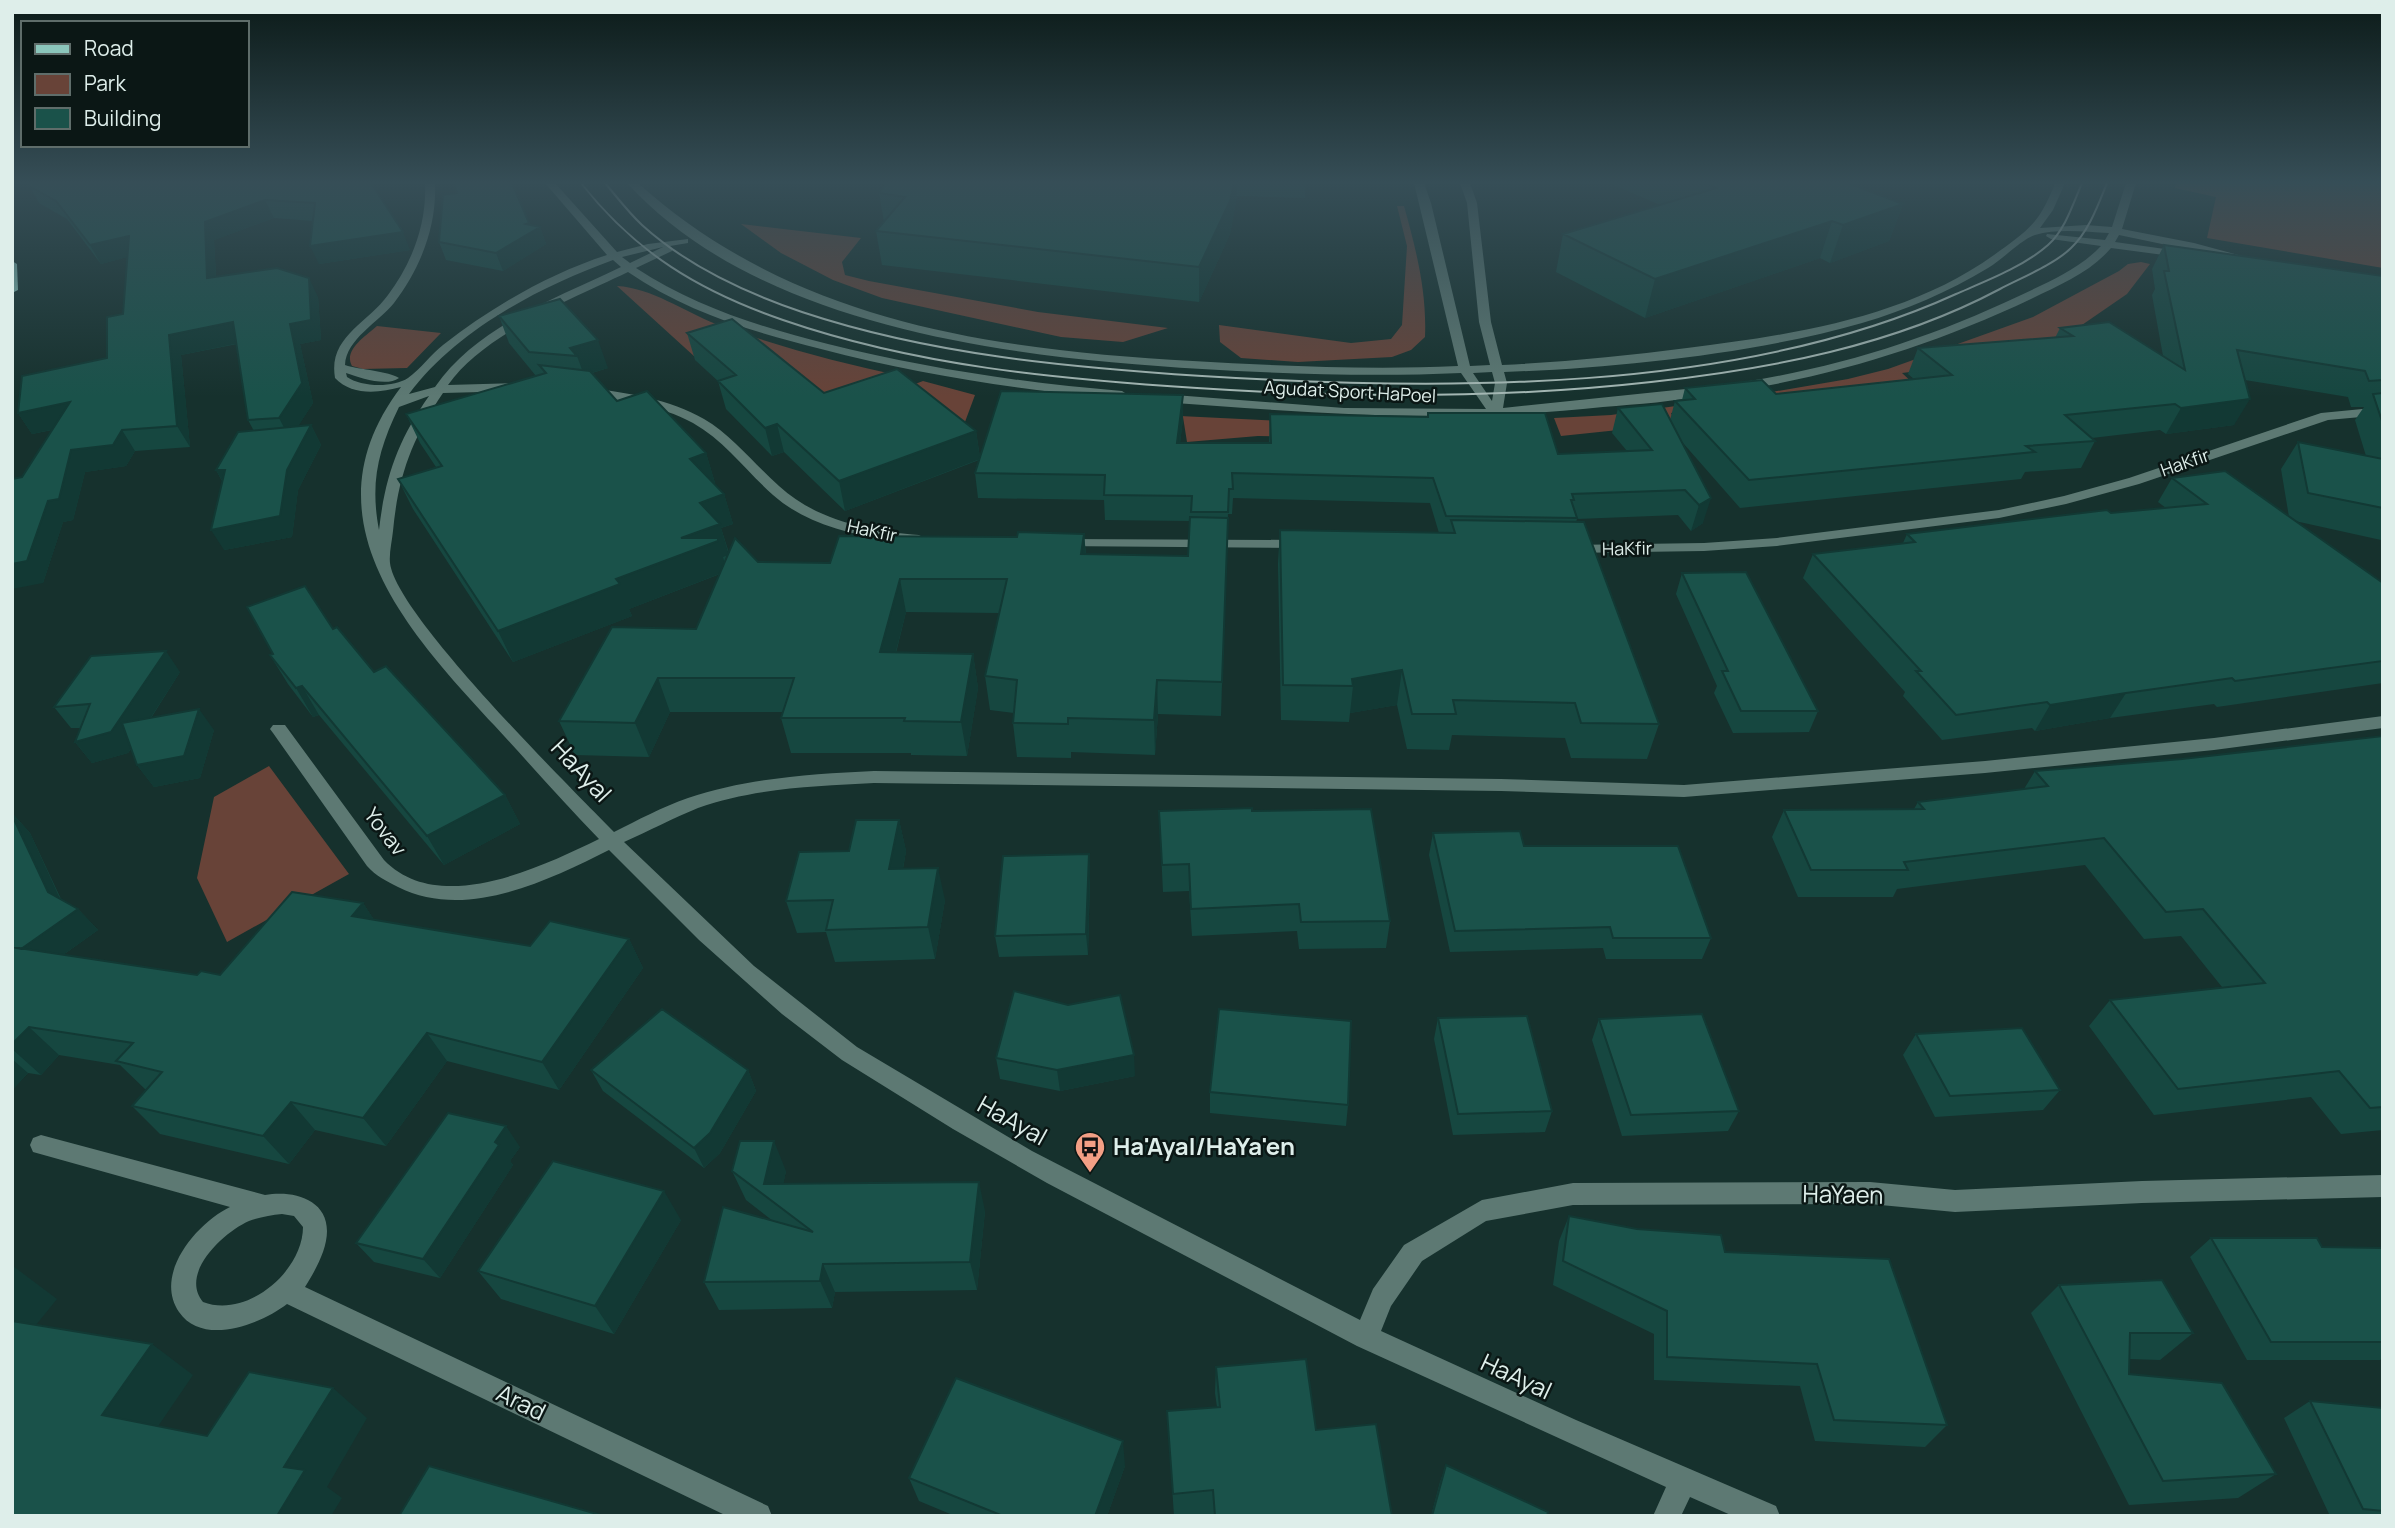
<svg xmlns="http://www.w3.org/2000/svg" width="2395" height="1528" font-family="Manrope,sans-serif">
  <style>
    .green { fill: #684338 }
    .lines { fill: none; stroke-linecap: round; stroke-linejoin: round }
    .minor { fill: #5d7973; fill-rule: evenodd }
    .major { fill: #8bc6bb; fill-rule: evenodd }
    .tram { stroke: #a5b8b4; stroke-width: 2 }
    .wall { fill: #164740 }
    .shaded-wall { fill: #123934 }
    .building { fill: #1a524a; stroke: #123934; stroke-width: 2 }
    .labels { text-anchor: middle; stroke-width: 5; stroke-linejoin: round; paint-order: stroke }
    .far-street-label { font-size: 18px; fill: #deeeea; stroke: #0b1715 }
    .street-label { font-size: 21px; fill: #deeeea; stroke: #0b1715 }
    .near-street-label { font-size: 24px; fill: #deeeea; stroke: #0b1715 }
    .near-poi-label { font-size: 24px; font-weight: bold; fill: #deeeea; stroke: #0b1715; text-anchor: start }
  </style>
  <rect width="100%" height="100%" fill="#16312d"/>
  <path class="green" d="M2176,183H2383V268L2207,238L2216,197L2175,188Z
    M1397,206H1404C1416,249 1427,292 1425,337L1411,350L1392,357L1298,362L1241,358L1220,342L1219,325L1351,343L1391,339L1402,325L1407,246Z
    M741,224L861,238L842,262L845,275L869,281L1038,312L1168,328L1123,342L1061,337L882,298L833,280L781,253Z
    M2141,262L2150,264L2127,294L2079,327L2023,358L1902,373L1929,398L1755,404L1671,413L1676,424L1561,436L1554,418L1611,415L1748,396L1848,379L1888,369L2033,317L2119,271L2128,264Z
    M617,286C652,288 683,311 716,324C776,346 839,363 902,376L818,404L695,357Z
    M377,326L441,333L407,368L363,369L352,366C343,350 366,336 377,326Z
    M923,381L975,395L962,430L902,389Z
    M1139,414L1281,421L1406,438L1258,436L1187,442L1183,417Z
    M269,766L349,874L227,942L197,878L214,797Z"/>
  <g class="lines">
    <path class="minor" d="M425,183H435C437,227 420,269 394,303C379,322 346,339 345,365C360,370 389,371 399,378C387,387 360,378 346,373L347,377C361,387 393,388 408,378C421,369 431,354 443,345C492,307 548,274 607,255L545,183H555L617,252L648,244L688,239V243L670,246L673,249L672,251L636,268C695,307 761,327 828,344C925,368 1023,383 1122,391L1128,395L1122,399C1020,390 920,375 821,349C753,332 686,312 628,272C572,299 485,333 448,385L520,383L526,387L520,391L443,393C412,438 398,477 393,531C392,541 389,553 390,563C396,615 570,787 614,832C638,820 662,807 688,798C748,778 811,774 874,771L1501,779L1684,785L1985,761L2214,738L2383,716V728L2214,750L1985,773L1684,797L1501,791L874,783C815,786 754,788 698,808C673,818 649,831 624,842L754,966L857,1047L1032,1151L1360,1320L1373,1289L1404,1245L1482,1200L1573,1183L1870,1182L1955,1190L2142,1181L2383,1175V1197L2142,1203L1955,1212L1870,1204L1573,1205L1486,1221L1422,1261L1391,1306L1381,1331L1576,1420L1776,1506L1780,1516H1733L1690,1497L1681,1516H1653L1666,1487L1357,1346L1047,1183L953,1129L842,1060L782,1014L699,940L609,850C547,881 466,921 398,887C386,881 376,876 367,866L273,733L270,729L273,725H285L384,860C439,917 541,867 599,839C563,802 529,763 494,725C405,629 303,516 401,387C379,393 352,396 335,378C328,337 367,324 388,295C412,263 427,224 425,183ZM663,247L630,263L622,257ZM613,260L621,267C557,298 477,326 435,387L409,394C457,330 539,287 613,260ZM429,396C398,440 385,477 379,530C370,483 378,450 399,407Z
      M627,183H638C792,322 993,350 1193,361C1281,366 1370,370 1458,366L1414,183H1424L1431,203L1470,366L1490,365L1479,322L1467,203L1460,183H1470L1477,203L1491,322L1502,365C1564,362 1626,356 1687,348C1792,335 1906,318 1994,255C2009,244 2024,234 2035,221C2044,210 2050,196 2055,183H2065L2053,210L2040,228L2086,225L2112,227L2126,183H2136L2122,229L2194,243L2253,259L2248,262L2119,235L2115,242L2179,251L2184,254L2179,257L2111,248C2090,273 2059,285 2031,299C1938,343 1844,373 1743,390L1737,386L1743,382C1840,367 1930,338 2019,296C2048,282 2078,270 2101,246L2051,239L2046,236L2047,234L2105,240L2109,233C2086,232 2058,228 2035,235C2022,239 2002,260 1988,268C1948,292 1906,310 1862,323C1754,354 1616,368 1504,372L1507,383L1503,408L1705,387L1711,391L1709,394C1675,402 1638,404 1603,407C1451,424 1313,413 1161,402L1155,398L1161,394L1344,408L1486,409L1461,373C1375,377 1288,374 1202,369C1016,358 761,330 627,183ZM1492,372L1495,383L1492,401L1473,373Z
      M590,388C628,393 670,399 704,419C733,436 754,464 779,486C817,521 870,531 919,535L926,539C917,547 897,541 885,540C846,533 803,522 773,495C746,471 725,441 693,423C659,404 623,403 586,395L584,392Z
      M2383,407V415L2328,420L2139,484L2066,504L1999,518L1777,546L1704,551L1570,553L1563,549L1570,545L1704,543L1777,538L1999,510L2064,496L2129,478L2321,413Z
      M1063,539L1301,540L1308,544L1301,548L1058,546L1056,543Z
      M41,1135L265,1195C291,1190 327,1198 327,1231C327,1250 315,1271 305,1287L768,1506L772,1516H727L287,1304C261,1324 203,1347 179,1312C153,1274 197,1223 230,1207L33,1152L30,1145L33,1138ZM282,1214L294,1216L303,1227C303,1271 247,1319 203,1302C179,1273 224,1232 249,1221C260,1217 271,1215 282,1214Z"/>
    <path class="major" d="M12,261L17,264L18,290L12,293Z"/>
    <path class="tram" d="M581,183C636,253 699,291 783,320C916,366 1057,379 1197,388C1348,398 1500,399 1651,382C1770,369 1893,346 2000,289C2021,278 2055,264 2071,248C2089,231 2098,205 2107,183
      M605,183C617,197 628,212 642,225C686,265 746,293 802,312C931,355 1068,367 1202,376C1440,391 1737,394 1956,294C1986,281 2023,267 2048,245C2065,230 2073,204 2082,183"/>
  </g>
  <path class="wall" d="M23,183H371L410,250L319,264L313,221L274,218L214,240L216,276L318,297L321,340L300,344L313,403L298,426L311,425L321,445L298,490L292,537L224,550L222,481L216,470L254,431L248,420L237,344L181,355L190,447L135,451L126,466L85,472L73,520L63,522L43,583L22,477L52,430L32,434L18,413L107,358L123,314L127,257L101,264L67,219L39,203L29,185Z
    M885,183H1305V198L1237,196L1230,234L1199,302L882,265L876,231L884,222L879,193Z
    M1609,183H1848L1903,204L1889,241L1830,263L1820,258L1645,318L1556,272L1563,234L1660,205Z
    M529,225L540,227L546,244L503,271L446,260L439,242Z
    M2164,245L2383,276V545L2381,540L2295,521L2383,583V683L2217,707L2214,704L2110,718L2035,731L2032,728L1942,740L1903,696L1905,692L1803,578L1813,554L1903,543L1907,534L2166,508L2158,502L2172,478L2289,517L2281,469L2298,442L2366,456L2355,420L2364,407H2351L2348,397L2245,380L2234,425L2166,434L2160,430L2092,438L2095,441L2081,468L2025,472L2021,479L1740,508L1683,443L1703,523L1691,531L1678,515L1577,519L1576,522L1659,724L1647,759L1571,758L1565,738L1452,735L1449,750L1407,749L1397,705L1350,713L1349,722L1281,720L1278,564L1280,530L1439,533L1430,503L1233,498L1232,514H1228L1221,716L1158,714L1155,755L1071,752V758L1017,757L1013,723L1014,713L990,710L985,676L1000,613L906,612L896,653L973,654L978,688L967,756L911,755V753H791L781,718L783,712H670L649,757L575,755L559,721L696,629L720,574L629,609L632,616L513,662L413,509L398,479L436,467L420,443L406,414L536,376L509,343L499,316L608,368L592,373L617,401L706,453L715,483L714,484L724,494L733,524L721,528L729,553L758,562L830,563L1017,537L1084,534L1086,554L1188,556L1190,521L1105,520L1104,500L978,498L975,473L979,460L845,511L784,452L772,456L726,409L718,381L695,360L687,333L824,393L976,431L980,458L1183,419L1180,443H1269L1270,414L1427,417L1428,413L1558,454L1627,451L1612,433L1618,408L1670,420L1675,401L1682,400L1685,388L1776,394L1914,379L1908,374L1918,348L2055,338L2060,328L2163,356L2152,295L2155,289L2152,269Z
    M1682,573L1818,711L1809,732L1733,733L1714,693L1717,686L1676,594Z
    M333,629L374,672L505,795L520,824L444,865L319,715L313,717L288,684L270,655Z
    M180,672L151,718L214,730L200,778L154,787L137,765L131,749L128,753L92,763L75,742L80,728H71L54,707Z
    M2383,736V1130L2341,1134L2311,1097L2154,1115L2089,1026L2110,1000L2222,987L2181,936L2144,939L2085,865L1897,889L1893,897H1798L1772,837L1784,810L1914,809L1918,802L2024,789L2035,771L2182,759Z
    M1159,811H1252L1390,921L1386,948L1299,949L1297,931L1192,936L1189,891L1163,892Z
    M12,813L30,833L61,899L78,909L98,930L63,955L197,975H220L363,903L374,920L530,946L629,939L643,968L559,1090L447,1061L386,1146L315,1130L289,1164L160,1134L132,1106L146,1090L120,1065L59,1055L41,1075L28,1073L12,1090Z
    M899,820L906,851L903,869L945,900L935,959L835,962L826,932L797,933L786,901L849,851Z
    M1433,833L1524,846L1711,938L1702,959H1606L1603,948L1450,952L1429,855Z
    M1089,854L1090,876L1088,955L999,957L995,936Z
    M1438,1018L1552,1111L1545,1132L1453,1135L1434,1039Z
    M1599,1019L1739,1111L1728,1131L1622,1136L1592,1040Z
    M1916,1034L2060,1090L2043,1110L1935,1117L1903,1055Z
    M996,1058L1135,1076L1060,1091L1000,1079Z
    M591,1070H748L756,1091L720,1153L704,1168L603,1091Z
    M1210,1092L1348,1105L1346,1126L1210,1113Z
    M520,1147L510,1161L513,1165L440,1278L374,1262L356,1243Z
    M732,1171H786L783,1184L985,1211L977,1290L835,1292L832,1308L719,1310L704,1282L773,1221L746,1200Z
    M1569,1216L1725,1252L1947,1425L1925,1447L1815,1441L1800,1386L1654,1380V1334L1553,1285L1559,1241Z
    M681,1220L614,1334L501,1299L478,1271Z
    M2211,1238L2322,1247L2383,1248V1358L2380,1360H2247L2190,1257Z
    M2059,1285L2193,1333L2160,1360L2129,1359V1374L2276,1474L2238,1498L2129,1505L2031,1313Z
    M1216,1367L1316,1430L1392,1516H1213L1212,1514L1174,1516L1167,1411L1217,1407L1215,1393Z
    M2310,1401L2383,1408V1516H2330L2284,1418Z
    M1446,1465L1547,1516H1431L1440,1482Z
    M1125,1466L1107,1516H955L919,1501L909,1478Z"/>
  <path class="shaded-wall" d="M1234,183H1237V196L1230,234L1199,302V267Z
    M265,200L274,218L214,240L217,297L207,278L205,222Z
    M1903,204L1889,241L1830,263L1843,225Z
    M1832,221L1820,258L1645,318L1655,279Z
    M529,223L532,232L540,227L546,244L503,271L496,253Z
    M403,232L410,250L319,264L310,246Z
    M129,236L139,254L101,264L90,245Z
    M309,278L318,297L321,340L300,344L313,403L290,439L279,418L290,324Z
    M233,322L244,342L181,355L190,447L177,426L169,335Z
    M598,340L608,368L584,375L577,356L570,348Z
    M1183,395V419L1177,468V443Z
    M2250,399L2234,425L2166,434L2181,408Z
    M70,402L83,423L32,434L18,413Z
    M777,424L784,452L772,456L765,428Z
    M311,425L321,445L298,490L292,537L224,550L211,530L287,470Z
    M122,430L135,451L126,466L85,472L73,520L63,522L43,583L12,589V564L48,501L71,450Z
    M976,431L980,459L845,511L839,481Z
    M706,453L715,483L699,489L690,459Z
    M216,470H225L228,491Z
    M724,494L733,524L721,528L729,555L723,557L727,571L629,609L632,616L513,662L498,631L616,579L700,503Z
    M1711,498L1703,523L1691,531L1699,505Z
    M1228,518L1227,551L1221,716L1222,682Z
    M1084,534L1087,567L1081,554Z
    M900,579L906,612L887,686L880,652Z
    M166,651L180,672L128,753L92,763L75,742Z
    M973,654L978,688L967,756L961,722Z
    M1402,670L1397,705L1350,713L1353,686L1352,679Z
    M658,678L670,712L649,757L635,723Z
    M1157,680L1158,714L1155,755L1154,720Z
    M302,686L319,715L313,717L296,688Z
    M2126,693L2110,718L2035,731L2050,705Z
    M199,709L214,730L200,778L154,787L137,765Z
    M505,795L520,824L444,865L427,836Z
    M12,813L30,833L67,914L48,892Z
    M899,820L906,851L897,901L889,869Z
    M1089,854L1090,876L1088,955L1086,934Z
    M938,868L945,900L935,959L928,927Z
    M363,903L383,933L352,916Z
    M78,909L98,930L18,987L12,955Z
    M629,939L643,968L559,1090L542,1062Z
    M29,1027L59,1055L41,1075L12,1049V1044Z
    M427,1033L447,1061L386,1146L363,1118Z
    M1134,1055L1135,1076L1060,1091L1057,1070Z
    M12,1059L28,1073L12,1090Z
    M748,1070L756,1091L720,1153L704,1168L694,1148Z
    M291,1102L315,1130L289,1164L263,1136Z
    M506,1126L520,1147L510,1161L513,1165L440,1278L423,1259L495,1142Z
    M774,1141L786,1171L779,1206L764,1184Z
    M979,1182L985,1211L977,1290L970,1262Z
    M664,1191L681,1220L614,1334L595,1306Z
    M823,1264L835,1292L832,1308L820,1281Z
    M13,1266L57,1299L19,1346L12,1342V1268Z
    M152,1344L193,1375L146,1444L102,1415Z
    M333,1388L367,1418L327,1487L342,1498L331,1516H277L284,1467Z
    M1123,1441L1125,1466L1107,1516H1095Z"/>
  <path class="building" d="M29,183H371L403,232L310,246L315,203L265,200L205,222L207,278L277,268L309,278L311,320L290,324L302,383L279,418L248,420L233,322L169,335L177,426L122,430L113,445L71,450L59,499L48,501L27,561L12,564V479L22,477L70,402L18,413L22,376L107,358V317L123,314L129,236L90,245L56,201L29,186Z
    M454,183H512L529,223L526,224L540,227L496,253L439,242L443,195L457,193Z
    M885,183H1234L1230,201L1199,267L876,231L905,197L879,193Z
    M1704,183H1848L1903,204L1843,225L1832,221L1655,279L1563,234L1716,188Z
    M2164,245L2383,276V380L2369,381L2365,371L2237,350L2250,399L2181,408L2175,404L2065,415L2095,441L2026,446L2035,452L1749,480L1675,401L1695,399L1685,388L1762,380L1776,394L1952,375L1918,348L2073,336L2060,328L2109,322L2185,370L2164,271H2169Z
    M560,299L598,340L570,348L577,356L529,352L499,316Z
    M732,319L824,393L897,369L976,431L839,481L777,424L765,428L718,381L736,375L687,333Z
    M539,365L590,371L617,401L647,391L706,453L690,459L724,494L700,503L720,524L681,538H718V541L616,579L620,584L498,631L398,479L442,466L406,414L546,373Z
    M1001,391L1183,395L1177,443H1271L1270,414L1428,417V413H1545L1558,454L1652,450L1618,408L1662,404L1711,498L1699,505L1685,490L1572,494L1574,500H1571L1577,518L1446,516L1433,478L1232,473L1233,489H1229L1228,512H1191L1192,496L1104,495L1105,475L975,473Z
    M2383,393V424L2373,394Z
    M311,425L287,470L280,516L211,530L225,470H216L238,432Z
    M2298,442L2383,459V508L2308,493Z
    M2225,471L2383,583V661L2235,681L2232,678L2126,693L2050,705L2047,702L1956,715L1916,671H1921L1813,554L1915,542L1907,534L2107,510L2111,513L2207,504L2172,478Z
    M1190,517L1228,518L1222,682L1157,680L1154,720L1068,718V724L1013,723L1017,680L985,676L1007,579H900L880,652L973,654L961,722L904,721L905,718H781L794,678H658L635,723L559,721L612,627L696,629L735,538L758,562L830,563L839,536L1017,537L1018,532L1084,534L1081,554L1188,556Z
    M1451,520L1584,522L1659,724L1581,723L1575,703L1453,700L1456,714H1412L1402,670L1352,679L1353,686L1283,685L1280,530L1455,533Z
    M1746,572L1818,711H1741L1722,671H1728L1682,573Z
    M305,586L333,629L337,627L374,672L386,666L505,795L427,836L302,686L296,688L270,655L273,654L247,607Z
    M166,651L111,732L75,742L90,704L54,707L91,656Z
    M199,709L184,756L137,765L122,723Z
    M2383,736V1107L2370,1108L2339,1071L2178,1089L2110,1000L2265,983L2203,909L2166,912L2104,838L1904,862L1908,870H1811L1784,810L1924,809L1918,802L2048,786L2035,771L2182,759Z
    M1252,808V811L1371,809L1390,921L1301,922L1299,904L1191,909L1189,864L1162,865L1159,811Z
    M12,815L48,892L78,909L21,949L12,947Z
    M856,820H899L889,869L938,868L928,927L826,930L833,900L786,901L799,852L849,851Z
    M1520,831L1524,846H1678L1711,938H1613L1610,927L1455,931L1433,833Z
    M1089,854L1086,934L995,936L1003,856Z
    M292,892L363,903L352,916L530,946L550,921L629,939L542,1062L427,1033L363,1118L291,1102L263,1136L132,1106L162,1072L116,1061L133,1043L29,1027L12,1044V947L197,975L201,971L220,975Z
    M1014,991L1068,1005L1120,995L1134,1055L1057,1070L996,1058Z
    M662,1009L748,1070L710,1133L694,1148L591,1070Z
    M1219,1009L1351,1021L1348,1105L1210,1092Z
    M1702,1014L1739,1111L1631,1115L1599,1019Z
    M1527,1016L1552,1111L1458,1114L1438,1018Z
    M2022,1028L2060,1090L1950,1096L1916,1034Z
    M448,1113L506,1126L495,1142L499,1145L423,1259L356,1243Z
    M740,1141H774L764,1184L979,1182L970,1262L823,1264L820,1281L704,1282L723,1207L813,1232L732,1171Z
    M553,1161L664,1191L595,1306L478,1271Z
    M1569,1216L1637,1229L1721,1235L1725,1252L1889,1259L1947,1425L1834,1420L1817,1364L1667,1357V1311L1563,1261Z
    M2211,1238H2317L2322,1247L2383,1248V1342H2271Z
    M2162,1280L2193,1333H2130L2129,1374L2222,1383L2276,1474L2163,1481L2059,1285Z
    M12,1321L152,1344L102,1415L207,1436L249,1372L333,1388L284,1467L305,1470L277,1516H12Z
    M1306,1359L1316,1430L1376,1424L1392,1516H1215L1213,1490L1173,1494L1167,1411L1220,1407L1216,1367Z
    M956,1378L1123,1441L1095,1516H1003L909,1478Z
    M2310,1401L2383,1408V1511L2363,1509Z
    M1446,1465L1548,1512L1547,1516H1432Z
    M429,1466L604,1516H399Z"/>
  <linearGradient id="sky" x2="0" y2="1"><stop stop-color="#0c1b19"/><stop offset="0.46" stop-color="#364e57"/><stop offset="1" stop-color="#364e57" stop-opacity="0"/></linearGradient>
  <rect width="2395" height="397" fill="url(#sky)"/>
  <defs>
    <g id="bus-pin" transform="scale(1.575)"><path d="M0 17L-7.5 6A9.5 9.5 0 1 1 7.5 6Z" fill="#f39f85" stroke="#0b1715"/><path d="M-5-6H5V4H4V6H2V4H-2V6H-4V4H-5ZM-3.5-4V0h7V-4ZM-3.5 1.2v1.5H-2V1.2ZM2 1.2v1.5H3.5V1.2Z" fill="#111"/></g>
  </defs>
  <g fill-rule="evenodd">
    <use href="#bus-pin" x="1090" y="1147"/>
  </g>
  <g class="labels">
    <g class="far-street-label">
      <text transform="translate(1350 392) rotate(3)" y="6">Agudat Sport HaPoel</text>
      <text transform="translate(2185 463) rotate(-19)" y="6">HaKfir</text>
      <text transform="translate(872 531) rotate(12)" y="6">HaKfir</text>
      <text transform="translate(1627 549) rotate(-1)" y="6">HaKfir</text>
    </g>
    <g class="street-label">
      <text transform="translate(385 832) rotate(52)" y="7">Yovav</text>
    </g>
    <g class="near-street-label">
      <text transform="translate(581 771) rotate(47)" y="8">HaAyal</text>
      <text transform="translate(1012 1121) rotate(29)" y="8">HaAyal</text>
      <text transform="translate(1843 1195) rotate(1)" y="8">HaYaen</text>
      <text transform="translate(1516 1377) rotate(25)" y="8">HaAyal</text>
      <text transform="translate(521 1403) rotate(26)" y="8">Arad</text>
    </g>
    <g class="near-poi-label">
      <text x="1113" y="1155">Ha'Ayal/HaYa'en</text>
    </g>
  </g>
  <rect width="2395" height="1528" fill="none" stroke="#deeeea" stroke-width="28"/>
  <rect x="21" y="21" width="228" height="126" fill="#0b1715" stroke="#5f6d6a" stroke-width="2"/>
  <rect x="35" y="44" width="35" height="10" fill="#8bc6bb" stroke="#5f6d6a" stroke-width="2"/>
  <text x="84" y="56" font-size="21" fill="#deeeea">Road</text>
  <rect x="35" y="74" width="35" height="21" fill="#684338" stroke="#5f6d6a" stroke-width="2"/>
  <text x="84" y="91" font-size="21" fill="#deeeea">Park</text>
  <rect x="35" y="108" width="35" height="21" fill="#1a524a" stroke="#5f6d6a" stroke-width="2"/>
  <text x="84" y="126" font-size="21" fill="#deeeea">Building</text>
</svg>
